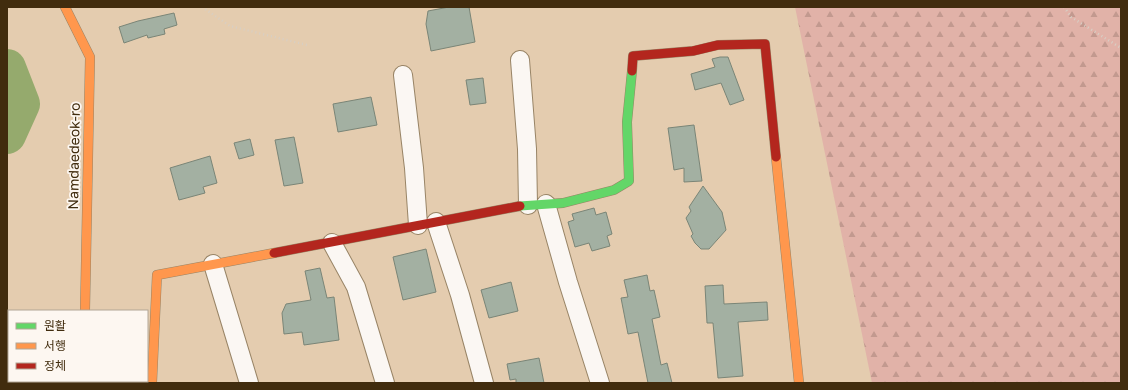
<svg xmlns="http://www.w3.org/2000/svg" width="1128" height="390" font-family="'Golos Text','Noto Sans KR',sans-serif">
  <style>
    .forest { fill: url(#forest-firs) }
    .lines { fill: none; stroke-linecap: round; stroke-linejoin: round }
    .river { stroke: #95aa6d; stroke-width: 38 }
    .building { fill: #a3b0a2; stroke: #7a8577 }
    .street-casing { stroke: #988466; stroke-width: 20 }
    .fast-casing { stroke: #988466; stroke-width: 10 }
    .slow-casing { stroke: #988466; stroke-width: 10 }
    .jam-casing { stroke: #988466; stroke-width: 10 }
    .path { stroke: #d7cfc5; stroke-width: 2.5; stroke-dasharray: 1 3; stroke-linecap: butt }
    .street { stroke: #fbf7f3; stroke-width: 18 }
    .fast { stroke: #63d668; stroke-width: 9 }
    .slow { stroke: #ff974d; stroke-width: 9 }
    .jam { stroke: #b3261e; stroke-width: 9 }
    .labels { text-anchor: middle; stroke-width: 3.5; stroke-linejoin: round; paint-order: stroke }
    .street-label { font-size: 14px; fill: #412c0e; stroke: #fdf7f1 }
  </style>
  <defs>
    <pattern id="forest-firs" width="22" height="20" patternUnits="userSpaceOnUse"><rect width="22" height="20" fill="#e1b2a8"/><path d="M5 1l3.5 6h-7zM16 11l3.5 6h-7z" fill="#c2998f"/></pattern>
  </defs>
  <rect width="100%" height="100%" fill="#e4ccaf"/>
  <path class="forest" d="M795,7H1121V383H872Z"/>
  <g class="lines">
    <path class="river" d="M7,68L21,104L7,135"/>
  </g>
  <path class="building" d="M449,7H469L475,42L431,51L426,24L428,11Z
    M174,13L177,25L164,29L165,34L148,38L147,35L124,43L119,27L138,21Z
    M720,57H728L744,100L730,105L721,83L695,90L691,74L715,67L712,59Z
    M483,78L486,103L470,105L466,80Z
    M371,97L377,125L338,132L333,104Z
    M694,125L702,181L684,182V168L674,170L668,128Z
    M294,137L303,183L284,186L275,140Z
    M250,139L254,155L239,159L234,143Z
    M210,156L217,183L203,187L205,193L179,200L170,168Z
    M703,186L722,212L726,230L709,249H701L695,243L691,236L693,234L686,218L691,211L689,207Z
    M594,208L596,215L606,212L612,234L607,236L610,246L592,251L589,243L575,247L568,222L574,220L572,214Z
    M426,249L436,292L403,300L393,257Z
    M320,268L327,298L334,297L339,340L304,345L302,332L284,334L282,313L286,304L311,300L305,271Z
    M647,275L650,291L654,290L660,317L652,319L661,365L667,363L672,383H648L638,332L628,334L621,298L628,297L624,280Z
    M511,282L518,311L489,318L481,290Z
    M723,285L724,304L767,302L768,320L738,322L743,376L718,378L713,323H707L705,286Z
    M539,358L544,383H516V379L510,380L507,364Z"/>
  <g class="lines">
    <g class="street-casing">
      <path id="street" d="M520,60L527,149L528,205
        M403,75L414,168L418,225
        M546,204L568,282L600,383
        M436,222L460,295L484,383
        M332,243L356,287L385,383
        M213,264L249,383
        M36,383L54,381"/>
    </g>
    <g class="fast-casing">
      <path id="fast" d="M520,206L563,203L614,190L629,181L627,122L632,71
        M83,381V383"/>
    </g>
    <g class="slow-casing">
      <path id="slow" d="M65,7L90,57L85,311
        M776,157L799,383
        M152,383L157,275L274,253"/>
    </g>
    <g class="jam-casing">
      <path id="jam" d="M632,71L633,56L693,51L718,45L765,44L776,157
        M274,253L520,206"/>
    </g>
    <path class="path" d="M202,7L230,26L307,45
      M1064,7L1071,17L1121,48"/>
    <use href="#street" class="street"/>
    <use href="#fast" class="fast"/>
    <use href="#slow" class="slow"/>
    <use href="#jam" class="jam"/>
  </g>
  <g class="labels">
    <g class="street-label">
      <text transform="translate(74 156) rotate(-89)" y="5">Namdaedeok-ro</text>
    </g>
  </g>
  <rect width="1128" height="390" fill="none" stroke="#412c0e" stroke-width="16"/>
  <rect x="8" y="310" width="140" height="72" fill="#fdf7f1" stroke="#b2a696"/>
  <rect x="16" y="323" width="20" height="6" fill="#63d668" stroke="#b2a696"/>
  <text x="44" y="330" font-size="12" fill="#412c0e">원활</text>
  <rect x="16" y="343" width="20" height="6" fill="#ff974d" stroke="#b2a696"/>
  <text x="44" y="350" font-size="12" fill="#412c0e">서행</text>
  <rect x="16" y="363" width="20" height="6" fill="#b3261e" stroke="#b2a696"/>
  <text x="44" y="370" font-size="12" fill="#412c0e">정체</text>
</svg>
